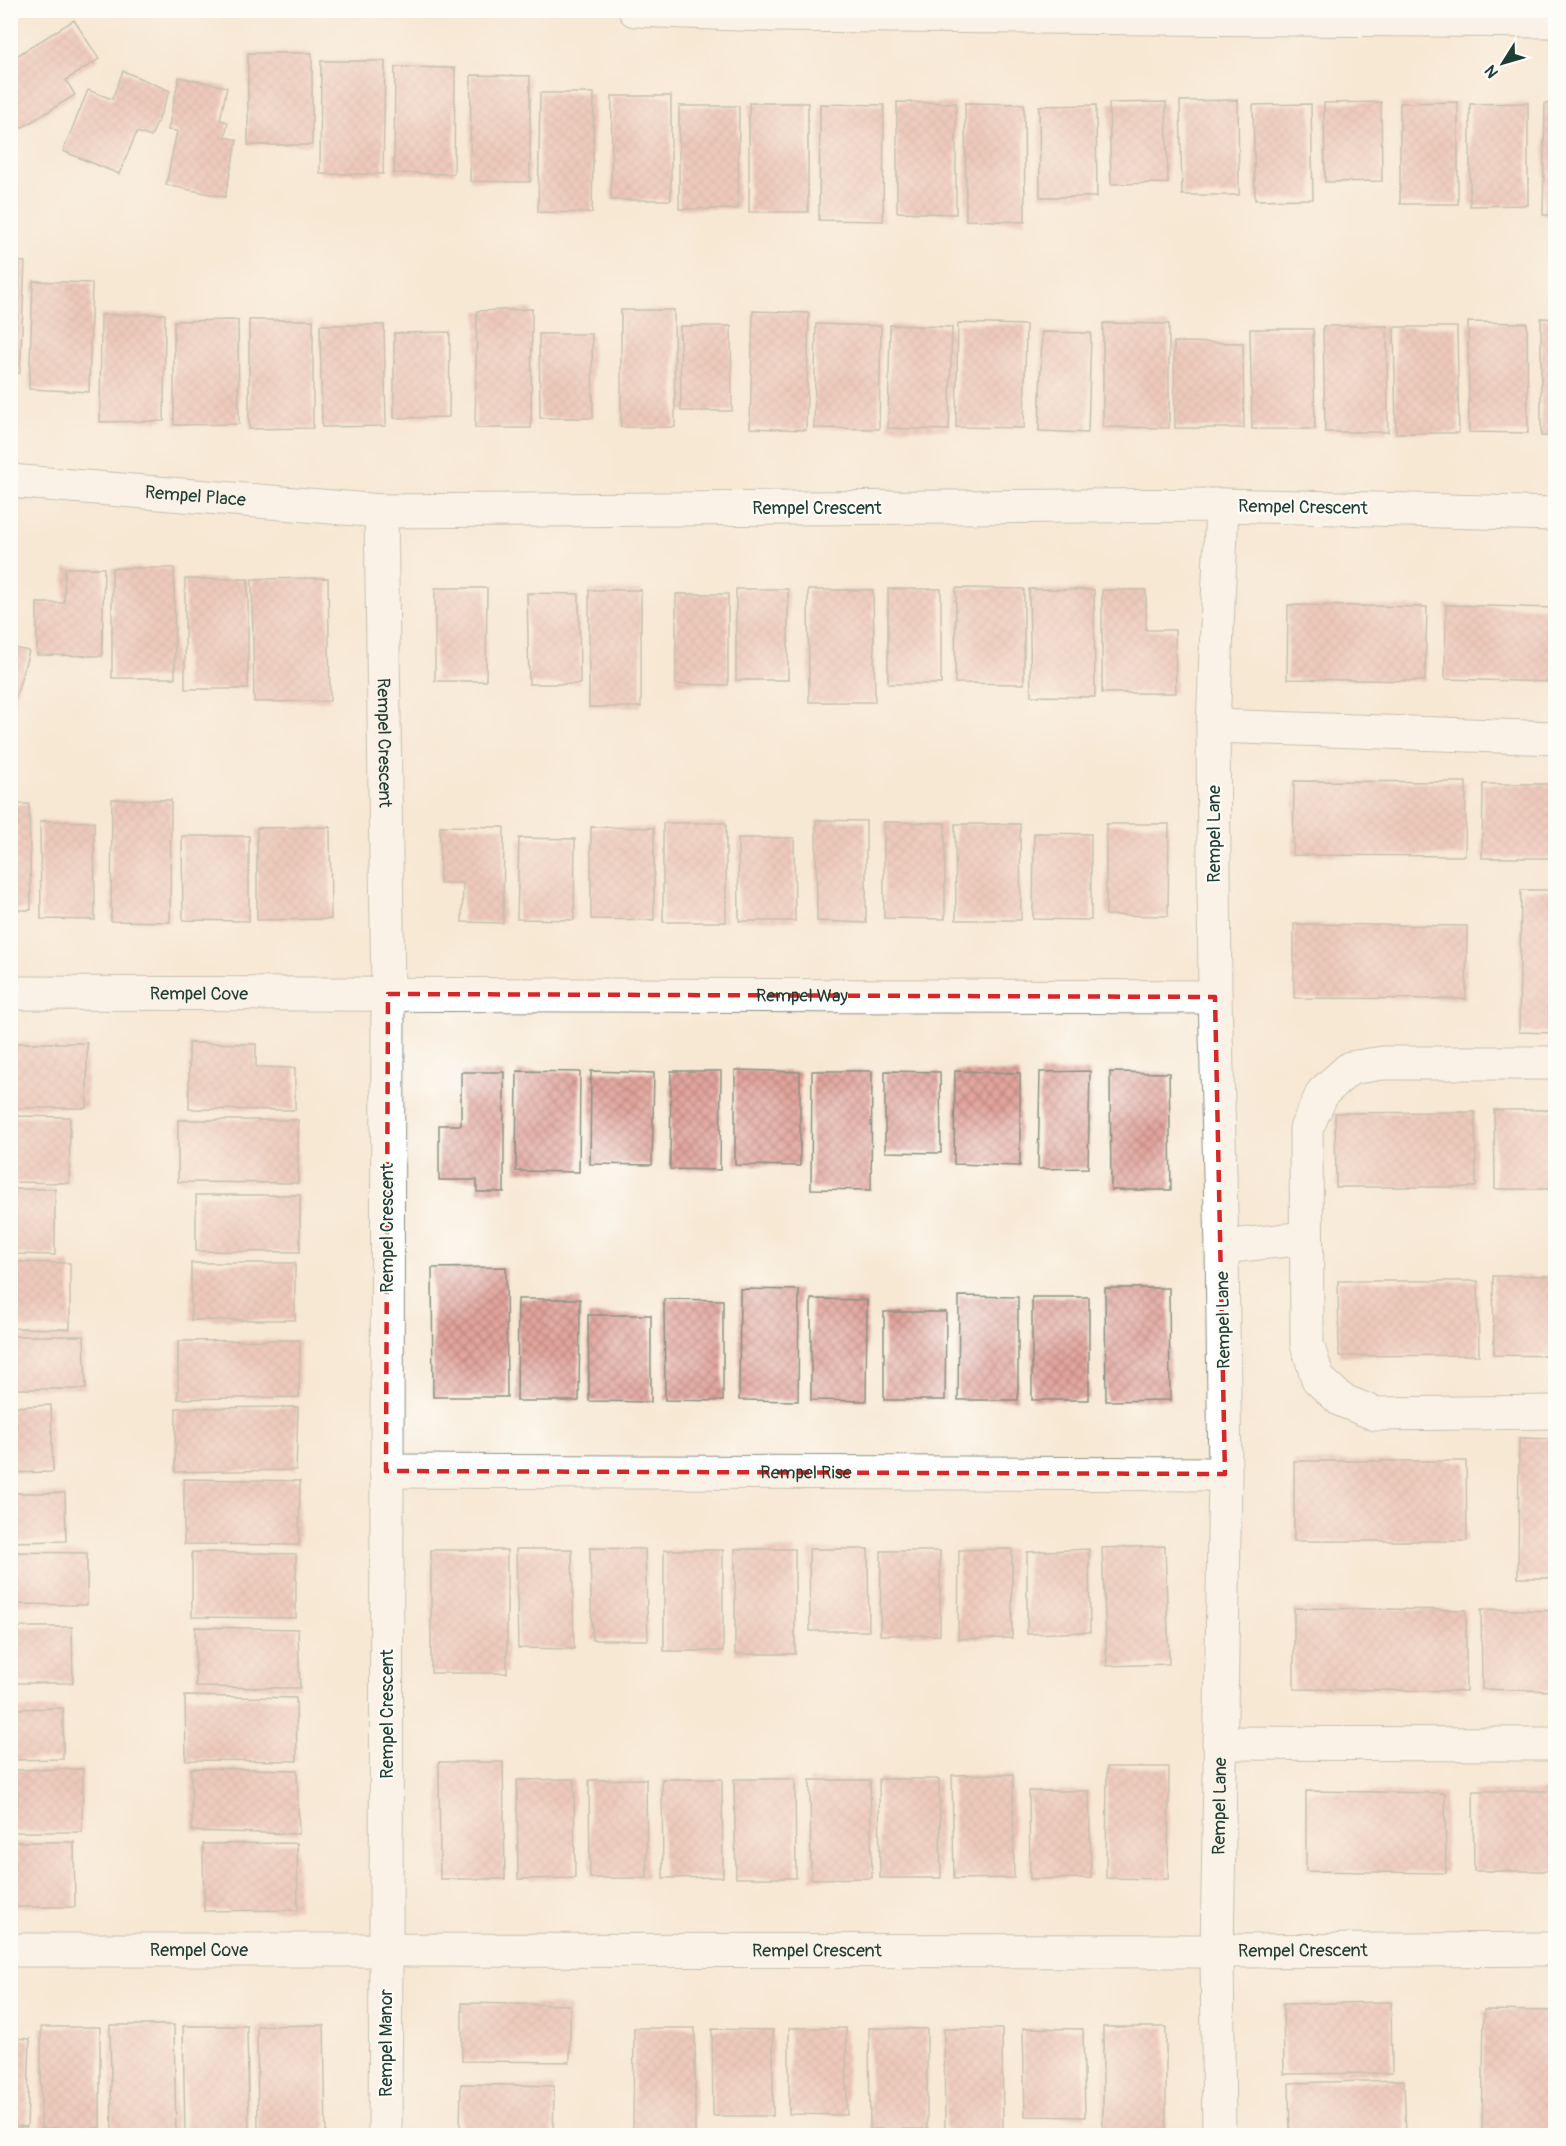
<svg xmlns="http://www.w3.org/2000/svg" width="1566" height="2146" font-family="Pangolin,sans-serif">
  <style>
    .building { fill: url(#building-cross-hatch) }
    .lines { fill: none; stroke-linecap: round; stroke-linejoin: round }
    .street-casing { stroke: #8b9284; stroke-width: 35 }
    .street { stroke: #fff; stroke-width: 33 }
    .marked { fill: none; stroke: #d62828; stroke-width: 4.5; stroke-dasharray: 12 8; stroke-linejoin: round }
    .labels { text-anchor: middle; stroke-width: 4.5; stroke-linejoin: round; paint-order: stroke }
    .street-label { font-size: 18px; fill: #1f3d34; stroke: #fdfcf7 }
  </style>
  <defs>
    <pattern id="building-cross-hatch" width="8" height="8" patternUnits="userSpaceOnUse" patternTransform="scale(1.5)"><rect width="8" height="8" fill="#e2a49d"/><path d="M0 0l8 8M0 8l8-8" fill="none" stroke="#b78781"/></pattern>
  </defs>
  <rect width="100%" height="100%" fill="#fdfcf7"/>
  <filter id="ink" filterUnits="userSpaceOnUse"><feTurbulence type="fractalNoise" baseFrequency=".0167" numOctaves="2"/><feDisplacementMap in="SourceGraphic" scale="12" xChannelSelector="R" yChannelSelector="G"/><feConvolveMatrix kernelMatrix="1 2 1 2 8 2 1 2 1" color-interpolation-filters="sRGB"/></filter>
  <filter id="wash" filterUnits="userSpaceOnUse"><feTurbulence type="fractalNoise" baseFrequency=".008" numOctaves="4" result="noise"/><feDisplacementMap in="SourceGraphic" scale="24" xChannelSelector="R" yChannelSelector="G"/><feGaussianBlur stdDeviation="1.35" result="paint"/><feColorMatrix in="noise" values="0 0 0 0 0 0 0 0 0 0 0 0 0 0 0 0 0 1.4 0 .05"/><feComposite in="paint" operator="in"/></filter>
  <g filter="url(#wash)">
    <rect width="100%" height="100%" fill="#f7e8d4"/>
    <g id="blocks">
      <path class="building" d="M74,20L99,59L66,80L75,95L15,132L10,125V73L13,71L10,68V60Z
        M248,53H312V145H248Z
        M321,61H385L383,174H320Z
        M395,67L455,68L454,174L394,173Z
        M123,71L170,91L151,137L137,132L119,174L63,151L88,90L112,99Z
        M471,75L530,76V182L470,181Z
        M179,77L227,87L220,120L228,122L225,137L237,140L225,197L166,185L177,131L168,130Z
        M540,93H594L592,213L538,212Z
        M612,96H671V200H611Z
        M1238,100L1239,195H1182L1180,101Z
        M897,102L956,103V214L897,212Z
        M1166,102L1168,183L1111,184L1109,103Z
        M1381,102L1382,181L1325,182L1324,103Z
        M1458,102V204H1400V103Z
        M749,103H808V212H749Z
        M965,103L1024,104L1025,222L966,220Z
        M1528,103V205L1470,206V104Z
        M1545,103L1556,104V215H1543Z
        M820,104L884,105L883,221L819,220Z
        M1311,104L1313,199L1255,200L1253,105Z
        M1096,105L1097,197H1040L1039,106Z
        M679,106H739L738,209H679Z
        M10,261L25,262L20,373H10Z
        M33,281L92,283L89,392L29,389Z
        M532,309L531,428H475L477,311Z
        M621,310H674L675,427H621Z
        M753,311L809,313L806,430L750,428Z
        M165,314L164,421L100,422L101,315Z
        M1541,318L1556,319V436H1541Z
        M238,320L239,424L174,425V321Z
        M249,320H313V428L249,429Z
        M1468,322L1527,323L1528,433L1469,432Z
        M958,323L1026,325L1024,428L956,427Z
        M1103,323L1169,324V428L1103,427Z
        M816,324L881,326L879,429L814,428Z
        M320,325H384L386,426L322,427Z
        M890,325L952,327L949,430L888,428Z
        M680,326H731L732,411H681Z
        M1323,326H1387L1388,432H1325Z
        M1394,327H1457L1459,433H1396Z
        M1250,329H1313L1315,429H1252Z
        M450,332L449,417L394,418V333Z
        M1042,332L1091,333L1088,433L1039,431Z
        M539,334H592L593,418H540Z
        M1174,342L1243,343L1244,428H1175Z
        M65,568H104L102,656L37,655V603H64Z
        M112,568H174L175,678H112Z
        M328,578L330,701L254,702L252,579Z
        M185,579H248V689H185Z
        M435,588H487L486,681H435Z
        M956,588L1024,589V684L955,683Z
        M736,589H788V680H736Z
        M888,589H941V684H888Z
        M1029,589L1094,590L1095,697L1031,696Z
        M589,590H641V707H589Z
        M808,590H873L875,702H809Z
        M1102,590H1146V630H1175L1176,693H1102Z
        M527,593L579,594L580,684H529Z
        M676,594H728V685L676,684Z
        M1288,605L1427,607L1425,681L1287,679Z
        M1446,605L1556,608V682L1445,679Z
        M10,647L29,651L13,706H10Z
        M1294,781L1466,782L1465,856L1293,855Z
        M1483,784H1556V858H1482Z
        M112,799L171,800L170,922L111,921Z
        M10,804H29L31,910H10Z
        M816,820L866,821V923L817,921Z
        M40,821L94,822L95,920L41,919Z
        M884,822L945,823V919L884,918Z
        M663,823H726V922H663Z
        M955,824H1020L1021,920H956Z
        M1106,824H1169L1168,916L1106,915Z
        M440,826L504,827L503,923L462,922L463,883H440Z
        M330,827L331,919L257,920V828Z
        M591,827L654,828V920L591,919Z
        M1034,833L1091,834V920L1033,919Z
        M182,836H249V921L183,920Z
        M519,838L575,839L574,920L517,919Z
        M738,838H794L795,921H739Z
        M1521,890H1556V1033L1519,1032Z
        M1294,924L1467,926L1466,999L1294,998Z
        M10,1043H87V1108H10Z
        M189,1043L256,1044V1067L295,1068V1110L189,1109Z
        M735,1070L800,1072V1166L735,1165Z
        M517,1071L580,1072L579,1172L516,1171Z
        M591,1071L654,1073L652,1165L590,1164Z
        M671,1071H721L720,1170L670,1169Z
        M812,1071H872L871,1190L811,1189Z
        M885,1071L940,1072L941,1153L885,1152Z
        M955,1071L1020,1073V1166L954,1164Z
        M1090,1071L1088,1168L1038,1169L1040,1072Z
        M461,1072H504V1192H477V1180H439V1125H461Z
        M1110,1072L1169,1073L1171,1190H1111Z
        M1494,1110H1556V1189H1495Z
        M1475,1112L1476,1187H1336L1335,1113Z
        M10,1116L70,1117L69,1183L10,1182Z
        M178,1120H298V1183L178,1182Z
        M10,1189H55V1255L10,1254Z
        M196,1195H300V1252L196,1251Z
        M10,1262L70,1263V1329L10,1328Z
        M191,1263H295V1320H191Z
        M506,1267L507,1397H433L432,1268Z
        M1493,1276H1556V1356L1494,1355Z
        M1338,1281H1478L1479,1355L1339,1356Z
        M1105,1288H1169L1170,1400L1106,1401Z
        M740,1289L799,1290L798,1401L739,1400Z
        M959,1296L1018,1297V1400H958Z
        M1032,1297H1089V1400H1032Z
        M518,1299H580L579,1401H517Z
        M664,1299L723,1300V1401L665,1400Z
        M811,1299L867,1300L866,1401L811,1400Z
        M884,1312H946L945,1400H884Z
        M588,1315H651V1402L589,1401Z
        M10,1336H84L86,1389H10Z
        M300,1340L299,1397L178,1399V1341Z
        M51,1405L53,1472L10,1473V1407Z
        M298,1407L296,1470L175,1472L176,1408Z
        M1519,1438L1556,1439V1578H1518Z
        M1294,1461H1466L1467,1541H1294Z
        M184,1479L300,1481L299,1545L184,1544Z
        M10,1493H65L66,1541L10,1542Z
        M1165,1546L1169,1664L1107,1666L1102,1548Z
        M590,1548L645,1549L648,1640H592Z
        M516,1549H572L574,1649L518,1648Z
        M735,1549H795V1654H735Z
        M809,1549H868L869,1631H810Z
        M1012,1549V1638L958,1639L959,1550Z
        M1089,1549L1090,1632L1027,1634V1552Z
        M431,1550H507V1673H431Z
        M664,1550H723V1651H664Z
        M881,1551H940V1635H880Z
        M10,1552L87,1553V1605L10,1604Z
        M192,1552L296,1554V1618L192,1617Z
        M1294,1608L1466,1610V1691L1294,1689Z
        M1481,1609L1556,1611V1691L1482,1689Z
        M10,1627H72L73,1683H10Z
        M195,1627L298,1629L300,1688L196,1687Z
        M185,1696L296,1698L297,1761L186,1760Z
        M63,1708V1759L10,1760V1709Z
        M439,1762H503L505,1879H440Z
        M1107,1767H1169L1168,1879L1106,1878Z
        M191,1768L297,1770L299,1834L192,1831Z
        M83,1769L82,1832H10V1770Z
        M1013,1774L1014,1878L954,1879L952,1775Z
        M574,1779L575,1878L518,1879L517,1780Z
        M646,1779L647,1878H590L589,1780Z
        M662,1779H722L723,1877L663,1878Z
        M734,1779H795L796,1878H736Z
        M879,1779H939L941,1878H880Z
        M810,1780H870L872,1878L811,1879Z
        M1029,1791H1089L1091,1878L1030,1879Z
        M1306,1791L1445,1793L1446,1873L1306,1871Z
        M1473,1791H1556V1871H1474Z
        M10,1842H74L75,1907H10Z
        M297,1843L298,1910L204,1911L203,1844Z
        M1391,2002L1392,2073L1284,2074L1283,2004Z
        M462,2003L570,2005V2062L462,2061Z
        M1484,2010L1556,2011V2136H1482Z
        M110,2025H174L176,2136H112Z
        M324,2025L326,2136H258L257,2026Z
        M183,2026H247L249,2136H185Z
        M41,2027H100V2128H41Z
        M1103,2027H1166V2136H1103Z
        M634,2028H695V2134H633Z
        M789,2028H846L847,2115L789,2114Z
        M869,2028L927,2029V2129H870Z
        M1023,2028L1083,2029L1085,2117L1025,2116Z
        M712,2029L773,2030V2116H713Z
        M944,2029H1002L1003,2132H945Z
        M10,2038L30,2039L27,2127L10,2126Z
        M1404,2080L1406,2136H1290L1289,2083Z
        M461,2084L554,2086L553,2136H460Z"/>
    </g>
  </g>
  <g filter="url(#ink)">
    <use href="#blocks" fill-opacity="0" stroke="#8b9284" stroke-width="1.5"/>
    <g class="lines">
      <g class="street-casing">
        <g id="street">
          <path d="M635,10L766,15L1556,21"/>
          <path id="s1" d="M10,481L381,511"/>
          <path id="s2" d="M1556,514L1222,505L381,511L388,994L386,1950L1217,1951L1556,1949"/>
          <path d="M1213,726L1556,738"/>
          <path id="s3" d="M10,993L1215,997"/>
          <path d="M1556,1063H1383L1350,1068L1323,1092L1306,1129L1307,1344L1318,1379L1341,1400L1376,1414L1556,1412"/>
          <path d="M1222,1247L1306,1238"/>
          <path id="s4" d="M386,1471L1225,1474"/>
          <path d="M1219,1743L1556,1744"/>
          <path id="s5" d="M10,1950H386L385,2136"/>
          <path id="s6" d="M1219,2136L1217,1951L1225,1474L1222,1247L1215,997L1213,726L1222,505"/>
        </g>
      </g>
      <use href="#street" class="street"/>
    </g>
  </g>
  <path d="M0 0H1566V2146H0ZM388,994L1215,997L1225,1474L386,1471Z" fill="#f7e8d4" fill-opacity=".55" fill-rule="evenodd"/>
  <path class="marked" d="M388,994L1215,997L1225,1474L386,1471Z"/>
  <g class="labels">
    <g class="street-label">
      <text dy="6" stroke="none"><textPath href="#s1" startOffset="186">Rempel Place</textPath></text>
      <text transform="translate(1303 507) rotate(1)" y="6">Rempel Crescent</text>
      <text x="817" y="514">Rempel Crescent</text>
      <text dy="6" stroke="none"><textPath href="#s2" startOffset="1407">Rempel Crescent</textPath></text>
      <text transform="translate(1214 834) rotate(-90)" y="6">Rempel Lane</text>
      <text dy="6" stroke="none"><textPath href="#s3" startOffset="189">Rempel Cove</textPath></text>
      <text dy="6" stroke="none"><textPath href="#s3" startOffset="792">Rempel Way</textPath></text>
      <text transform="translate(387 1228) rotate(-90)" y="6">Rempel Crescent</text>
      <text transform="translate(1223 1320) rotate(-91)" y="6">Rempel Lane</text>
      <text dy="6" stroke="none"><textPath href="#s4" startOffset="420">Rempel Rise</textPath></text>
      <text transform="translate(387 1714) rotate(-90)" y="6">Rempel Crescent</text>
      <text dy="6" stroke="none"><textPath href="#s6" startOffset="330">Rempel Lane</textPath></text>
      <text dy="6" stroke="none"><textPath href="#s5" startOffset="189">Rempel Cove</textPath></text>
      <text dy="6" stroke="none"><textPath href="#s2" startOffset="3045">Rempel Crescent</textPath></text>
      <text dy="6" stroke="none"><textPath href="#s2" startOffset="3531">Rempel Crescent</textPath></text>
      <text transform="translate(386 2043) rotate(-90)" y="6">Rempel Manor</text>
    </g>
  </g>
  <rect width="1566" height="2146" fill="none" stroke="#fdfcf7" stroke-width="36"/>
  <g transform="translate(1503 63) rotate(233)" stroke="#fdfcf7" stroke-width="4.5" paint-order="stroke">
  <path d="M0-4.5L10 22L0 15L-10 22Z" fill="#1f3d34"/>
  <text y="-9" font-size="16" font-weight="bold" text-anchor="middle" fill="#1f3d34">N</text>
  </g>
</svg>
